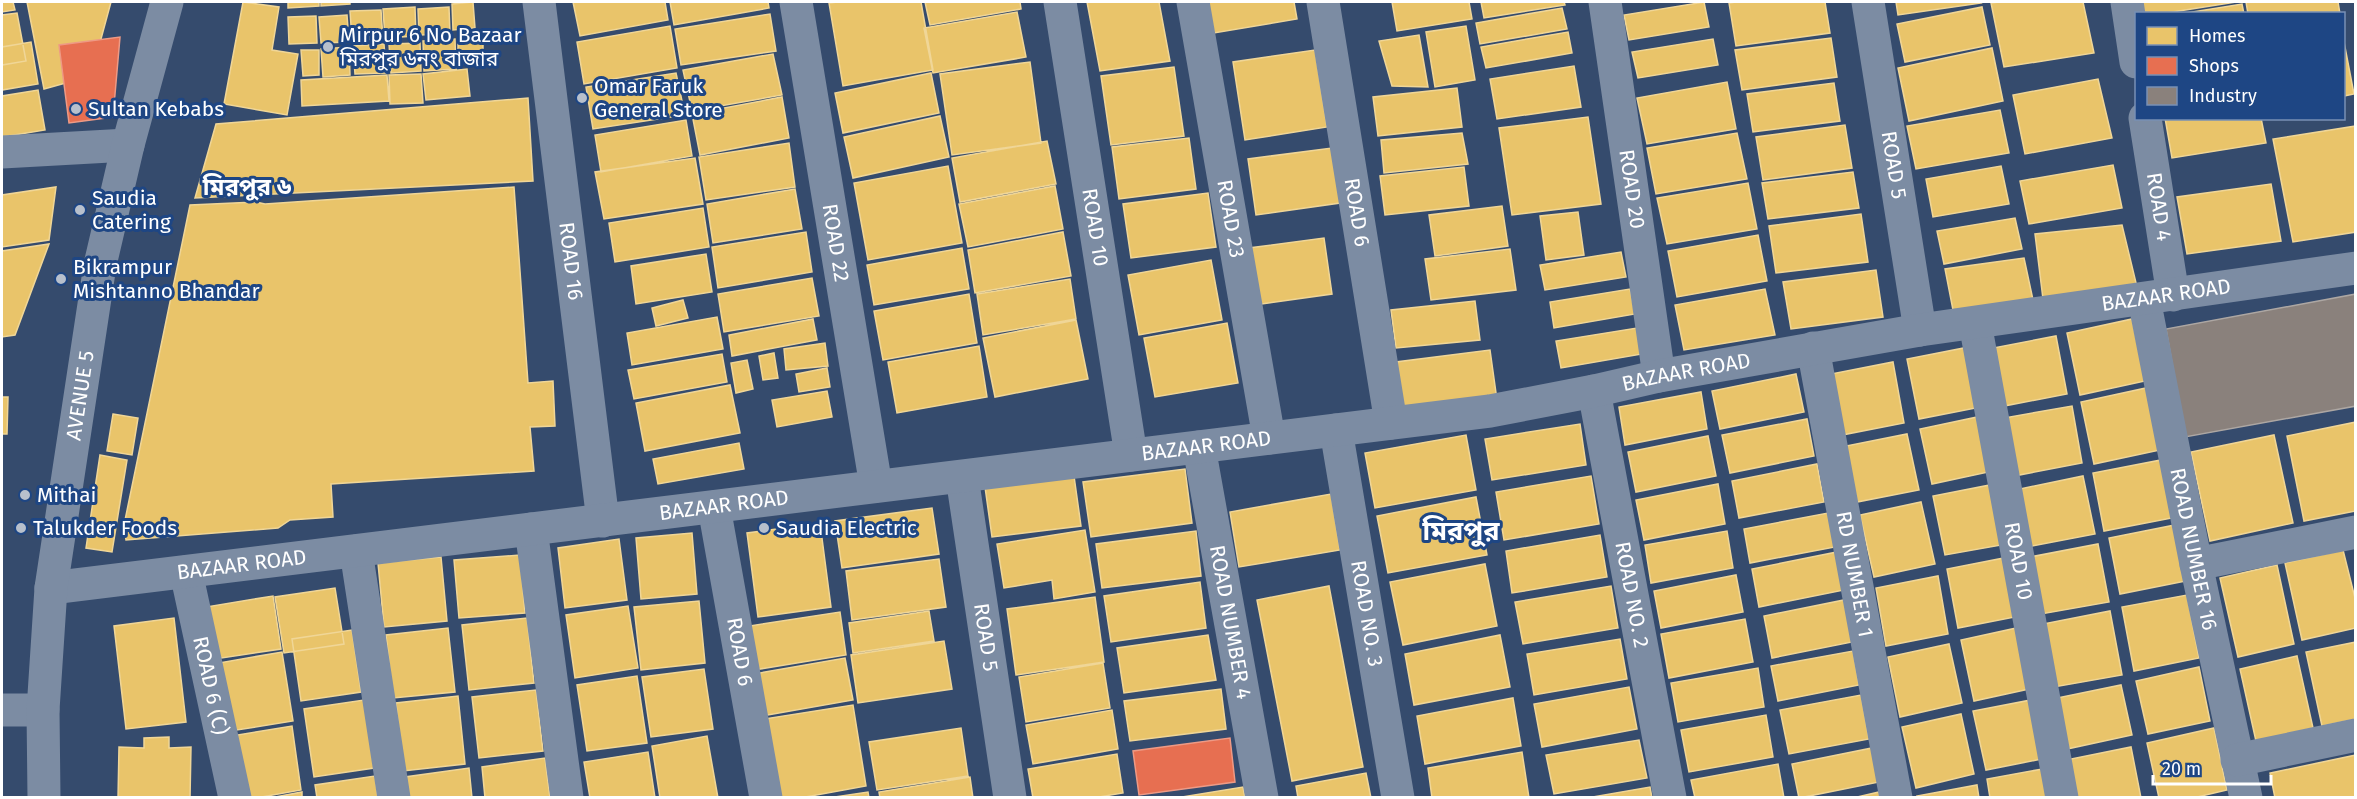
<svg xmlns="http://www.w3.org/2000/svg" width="2357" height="799" font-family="'Fira Sans','Noto Sans Bengali',sans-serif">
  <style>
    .homes { fill: #e9c46a; stroke: #f0d697; stroke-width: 1.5 }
    .shops { fill: #e76f51; stroke: #ee9a85; stroke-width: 1.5 }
    .industry { fill: #8a817c; stroke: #ada7a3; stroke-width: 1.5 }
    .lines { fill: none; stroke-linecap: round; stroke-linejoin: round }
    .minor { stroke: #7c8ca3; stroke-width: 33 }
    .poi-dot { fill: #b8c0cc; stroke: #1e4684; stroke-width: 2 }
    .labels { text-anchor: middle; stroke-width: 6; stroke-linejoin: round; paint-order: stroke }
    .poi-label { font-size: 21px; fill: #fff; stroke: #1e4684; text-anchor: start }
    .street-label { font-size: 21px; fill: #fff; stroke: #1e4684 }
    .quarter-label { font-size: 24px; font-weight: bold; fill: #fff; stroke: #1e4684 }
    .district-label { font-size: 27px; font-weight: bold; fill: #fff; stroke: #1e4684 }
  </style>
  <rect width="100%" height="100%" fill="#354b6d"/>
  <path class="homes" d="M2,2H13L15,10L2,12Z
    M27,2H111L91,76L44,89Z
    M243,2L279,7L272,50L298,54L287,115L224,104Z
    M288,2H319V6L288,8Z
    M321,2H350V4L321,6Z
    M473,2L475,28L453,30L452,4Z
    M573,2H665L668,20L580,36Z
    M670,2H768L769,8L674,25Z
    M838,2H921L933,70L843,86L829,3Z
    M925,2H1020L1021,9L930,25Z
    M1087,2H1159L1170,61L1100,71Z
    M1208,2H1294L1297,19L1214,33Z
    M1392,2H1469L1472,19L1397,31Z
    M1481,2H1564L1565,5L1484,18Z
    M1704,2L1709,27L1629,40L1624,15Z
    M1736,2H1825L1830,33L1736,46L1729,3Z
    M1896,2H1980L1981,3L1898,15Z
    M1999,2H2083L2094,53L2004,67L1991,3Z
    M2142,2H2236L2160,14H2144Z
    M2246,2H2338L2340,14H2248Z
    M2242,4L2244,14H2180Z
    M415,7L416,36L385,38L383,9Z
    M449,7L450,34L419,35L418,9Z
    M1982,7L1990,45L1905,62L1897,24Z
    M1562,8L1567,29L1480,44L1476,23Z
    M381,10L383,39L352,40L350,11Z
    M1017,12L1026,57L933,73L924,28Z
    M17,13L26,61L2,65V15Z
    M770,14L776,51L681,65L675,29Z
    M347,15L349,42L321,43L319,17Z
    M316,16L317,43L289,44L288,17Z
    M670,26L677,68L584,84L577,42Z
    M1466,26L1475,80L1435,87L1426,32Z
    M1568,32L1572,53L1486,68L1481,47Z
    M1419,35L1428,87L1392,86L1379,41Z
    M483,36V63L458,64V37Z
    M1831,38L1837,77L1742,90L1735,50Z
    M455,39L456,69L424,71L423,41Z
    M1713,39L1718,65L1638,78L1632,52Z
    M31,42L38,84L2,90V47Z
    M2344,42L2354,94L2344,96Z
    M420,43L421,71L391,73L389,44Z
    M384,44L386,73L355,74L353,46Z
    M349,47L350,75L323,77L321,49Z
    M1992,48L2003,101L1909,121L1898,68Z
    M301,50H319V75L303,76Z
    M1315,50L1327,127L1245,140L1233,62Z
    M773,54L782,95L692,111L683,70Z
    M1030,62L1041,143L952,155L940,74Z
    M1574,66L1581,107L1497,119L1490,79Z
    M1174,67L1184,136L1111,145L1101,76Z
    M467,69L470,96L426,100L423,74Z
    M676,73L685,115L593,129L586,87Z
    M931,73L939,113L843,133L835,93Z
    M421,74L423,103L390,104L389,75Z
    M387,75L389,101L302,106L301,80Z
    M2098,79L2112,138L2025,154L2013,95Z
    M1727,82L1736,129L1647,144L1637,98Z
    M1834,83L1840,121L1753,132L1747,94Z
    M1457,88L1462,127L1378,136L1373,97Z
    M38,90L45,130L2,137V96Z
    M782,97L789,138L700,155L692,114Z
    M528,98L533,181L195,198L216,124Z
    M2000,110L2009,153L1916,169L1907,126Z
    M940,116L949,157L853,178L844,137Z
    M1588,117L1601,204L1512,215L1499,128Z
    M2165,118H2261L2266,143L2172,158Z
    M686,120L692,156L601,172L595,135Z
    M1845,125L1852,168L1763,180L1756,137Z
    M2356,126V232L2293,242L2273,139Z
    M1462,133L1468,164L1384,173L1381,140Z
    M1737,133L1747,179L1656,194L1647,148Z
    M1189,138L1196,189L1119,199L1112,147Z
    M1047,141L1056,184L960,202L952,158Z
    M789,143L795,187L706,200L699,157Z
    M1332,148L1340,203L1256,215L1248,159Z
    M695,158L703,204L604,219L595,172Z
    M2113,165L2122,208L2029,224L2020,181Z
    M948,166L962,243L868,260L854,183Z
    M2001,166L2009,204L1933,217L1926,179Z
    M1464,167L1469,206L1385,215L1380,176Z
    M1853,172L1859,208L1768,219L1762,183Z
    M1748,183L1757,229L1667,244L1657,198Z
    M2271,184L2281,241L2187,254L2177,197Z
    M1055,186L1063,229L968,247L959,204Z
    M56,187L49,240L2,247V195Z
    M514,187L528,383L553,381L555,426L530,427L534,471L331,484L333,517L290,520L278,528L126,540L124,525L190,205L256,202L265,204Z
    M795,189L802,229L713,243L707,204Z
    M1208,193L1216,247L1131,258L1123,204Z
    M1502,206L1508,246L1435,256L1429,215Z
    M703,208L709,247L615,262L609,223Z
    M1578,212L1584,255L1546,260L1540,216Z
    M1861,214L1868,262L1776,273L1769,226Z
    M2015,218L2022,249L1944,264L1937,231Z
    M2122,225L2137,287L2043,299L2035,234Z
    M806,232L812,272L718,288L712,247Z
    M1063,232L1071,276L975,293L968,250Z
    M1758,235L1767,281L1677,297L1668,251Z
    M1324,238L1332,294L1248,306L1241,249Z
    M49,244L15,335L2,337V251Z
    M962,248L969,289L874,305L867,265Z
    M1510,249L1516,290L1431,300L1425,259Z
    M1621,252L1626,277L1545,290L1540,265Z
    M706,254L712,292L636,304L631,266Z
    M2024,258L2033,300L1954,315L1945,269Z
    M1211,260L1222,320L1139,335L1128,275Z
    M1876,270L1883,317L1791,329L1783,282Z
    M812,278L819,316L724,332L718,294Z
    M1070,279L1076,319L983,335L977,294Z
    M1630,289L1635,314L1554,328L1550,302Z
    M1765,289L1775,335L1684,350L1675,305Z
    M969,294L977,343L883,360L874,311Z
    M683,300L688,318L656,326L652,308Z
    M1475,301L1480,340L1396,348L1391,310Z
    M717,317L723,349L632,365L627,333Z
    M813,319L817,340L732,356L729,335Z
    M2132,319L2145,381L2080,395L2067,333Z
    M1076,320L1088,379L995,397L983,338Z
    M1227,323L1238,383L1155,397L1144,338Z
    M1637,328L1642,354L1561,368L1556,341Z
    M2056,336L2067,394L1999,407L1988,349Z
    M825,343L828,366L786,370L784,349Z
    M979,346L987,397L897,413L888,362Z
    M1969,347L1981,407L1919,419L1907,359Z
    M1490,350L1497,400L1404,412L1396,362Z
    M774,353L778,378L763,380L759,356Z
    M722,354L727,382L634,399L628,370Z
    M747,360L753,389L736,393L731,363Z
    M1893,362L1904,423L1842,435L1831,374Z
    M827,368L830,387L799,392L796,374Z
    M1796,374L1804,412L1720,429L1712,391Z
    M730,385L740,433L645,451L636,403Z
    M2146,388L2160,450L2094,464L2081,402Z
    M827,391L832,417L777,427L772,400Z
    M1701,392L1707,429L1625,445L1619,407Z
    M2,397H8L7,434H2Z
    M2072,406L2082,463L2014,476L2004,418Z
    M113,414L138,418L132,455L107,451Z
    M1982,416L1993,471L1932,484L1920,429Z
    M1807,419L1814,456L1730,473L1722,435Z
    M2356,422V511L2304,521L2287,436Z
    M1580,424L1586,465L1492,480L1485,439Z
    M1907,434L1919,490L1857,502L1846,446Z
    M1466,435L1476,490L1375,508L1365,453Z
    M2274,435L2293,523L2210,541L2191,452Z
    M1708,436L1716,476L1636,492L1628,452Z
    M739,443L744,469L658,484L653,459Z
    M100,455L127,460L112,552L86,548Z
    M2161,460L2172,518L2104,531L2093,473Z
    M1817,464L1824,502L1739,518L1732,481Z
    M1185,469L1192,523L1091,537L1083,482Z
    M1074,476L1081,526L992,537L985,487Z
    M1591,476L1599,524L1504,540L1496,492Z
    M2083,476L2095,534L2027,547L2015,490Z
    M1718,484L1725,524L1644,540L1636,500Z
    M1995,484L2007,544L1945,555L1933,496Z
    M1331,494L1340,550L1239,567L1230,512Z
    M1476,497L1487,555L1388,573L1377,516Z
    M1921,502L1935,564L1874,577L1860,515Z
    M932,508L939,554L842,568L835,521Z
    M1828,513L1835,547L1750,563L1744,529Z
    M820,523L831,607L758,617L747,533Z
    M2175,525L2186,581L2120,594L2109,538Z
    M1085,530L1095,592L1054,599L1052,580L1004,588L997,544Z
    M1196,531L1201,576L1102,588L1096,544Z
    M1727,531L1733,568L1651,583L1645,545Z
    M692,533L697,594L641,599L636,538Z
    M1600,535L1607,577L1512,593L1506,551Z
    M619,539L627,600L565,608L558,548Z
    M2098,544L2109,602L2041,614L2030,557Z
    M2343,550L2356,602V628L2302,640L2285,563Z
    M1837,552L1844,590L1759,607L1752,569Z
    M520,555L525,613L459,618L454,560Z
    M441,557L447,621L384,627L378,563Z
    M2009,557L2020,616L1958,628L1947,569Z
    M939,559L946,607L852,620L846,571Z
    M1485,564L1497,626L1403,645L1390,582Z
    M2277,565L2294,644L2238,657L2220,578Z
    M1736,575L1743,612L1661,628L1654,591Z
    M1938,576L1948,634L1886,646L1876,588Z
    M1200,582L1206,628L1111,642L1104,596Z
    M1329,586L1363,767L1292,781L1257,600Z
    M1611,586L1618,628L1523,644L1515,602Z
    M335,588L344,644L284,653L275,597Z
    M2187,595L2199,658L2134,671L2122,607Z
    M273,596L281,649L215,659L206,607Z
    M1095,597L1104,662L1016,675L1007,609Z
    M1844,600L1852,642L1772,658L1764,616Z
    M699,601L705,663L641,670L634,607Z
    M628,606L638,668L575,678L566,615Z
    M929,611L934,641L853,653L849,623Z
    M2110,611L2122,675L2054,687L2043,624Z
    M840,612L846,655L754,670L743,627Z
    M174,618L186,722L126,729L114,626Z
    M527,618L534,683L469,690L462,625Z
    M1745,619L1753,662L1669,678L1661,634Z
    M2021,627L2034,688L1974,701L1961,640Z
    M448,628L455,692L393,698L386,635Z
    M352,630L361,692L301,701L292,639Z
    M1208,635L1216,680L1124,693L1117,648Z
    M1500,635L1510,687L1414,705L1405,654Z
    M1620,639L1627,679L1534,695L1527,654Z
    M944,641L952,689L858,703L851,655Z
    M2356,642V719L2322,726L2306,652Z
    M1949,644L1962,703L1900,717L1888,657Z
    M1853,651L1859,685L1778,701L1771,666Z
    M282,652L293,721L224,732L213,664Z
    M2297,656L2313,728L2256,741L2240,669Z
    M845,658L853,700L762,716L754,674Z
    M1103,663L1110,708L1026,722L1019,677Z
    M2199,667L2210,721L2148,734L2136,681Z
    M1758,668L1764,707L1678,722L1671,683Z
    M704,669L713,729L651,737L642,677Z
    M637,676L647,743L587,751L577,685Z
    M2121,685L2132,735L2067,749L2057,698Z
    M1629,687L1637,729L1542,747L1534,704Z
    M1221,689L1226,729L1130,741L1124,701Z
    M536,690L543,751L479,758L472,697Z
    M1861,695L1869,739L1789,754L1780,710Z
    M458,696L465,764L403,771L396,703Z
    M1513,698L1521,746L1425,764L1417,716Z
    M2036,699L2047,758L1986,770L1973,711Z
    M364,700L374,768L314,777L304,709Z
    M853,705L866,786L800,798H777L764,719Z
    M1112,710L1118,749L1033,764L1026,725Z
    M1961,714L1974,774L1916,788L1902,727Z
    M1766,715L1773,757L1689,772L1681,730Z
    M292,726L301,790L256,798H234L225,737Z
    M961,728L968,776L877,790L869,742Z
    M2214,728L2227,790L2193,798H2159L2147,743Z
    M707,736L718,798H660L652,746Z
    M169,737V748L191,747L190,798H118L119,747L144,748V738Z
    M1639,740L1647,778L1554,794L1546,755Z
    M2131,747L2141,798H2074L2066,760Z
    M1872,748L1879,782L1799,798L1792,764Z
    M648,752L655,798H590L584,762Z
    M1522,752L1529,798H1432L1428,768Z
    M1117,754L1123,793L1093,798H1033L1028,769Z
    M2356,755V798H2275L2270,773Z
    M545,758L550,798H485L482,767Z
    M1778,764L1784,798H1695L1691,780Z
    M469,768L472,798H408L405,777Z
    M2048,768L2054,798H1990L1987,779Z
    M1366,773L1371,798H1298L1296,786Z
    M375,776L378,798H317L315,785Z
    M970,777L973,798H880L879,792Z
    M1977,785L1979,798H1918L1917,796Z
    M1243,787L1245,798H1176Z
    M1650,787L1652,798H1587Z
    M302,792V798H270Z
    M868,792L869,798H828Z
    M1879,792L1880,798H1853Z"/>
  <path class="shops" d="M120,37L113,117L69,123L59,45Z
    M1230,738L1235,782L1139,795L1133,751Z"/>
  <path class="industry" d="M2356,294V406L2185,437L2166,329Z"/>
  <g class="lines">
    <g class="minor">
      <path id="s1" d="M539,2L603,521"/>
      <path id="s2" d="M796,2L876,486"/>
      <path id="s3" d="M1060,2L1131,455"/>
      <path id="s4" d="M1193,2L1269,438"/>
      <path id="s5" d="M1323,2L1391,423"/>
      <path id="s6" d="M1605,2L1659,376"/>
      <path id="s7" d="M1868,2L1920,330"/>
      <path d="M2127,2L2136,62"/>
      <path id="s8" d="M2145,118L2173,295"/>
      <path d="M2,152L128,145"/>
      <path id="s9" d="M2144,299L2196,564L2246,798"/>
      <path id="s10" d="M1975,323L2062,798"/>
      <path id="s11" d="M1813,348L1896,798"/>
      <path id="s12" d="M1594,391L1670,798"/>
      <path id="s13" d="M1336,430L1398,798"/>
      <path id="s14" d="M1199,447L1262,798"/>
      <path id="s15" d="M962,477L1010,798"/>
      <path id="s16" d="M714,507L766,798"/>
      <path d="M531,529L567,798"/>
      <path d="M356,551L394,798"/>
      <path d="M2196,564L2356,532"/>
      <path id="s17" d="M186,572L235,798"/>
      <path id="s18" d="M51,588L1490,411L1594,391L1659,376L1920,330L2356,268"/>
      <path d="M2,710H43"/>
      <path d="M2237,760L2356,735"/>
      <path id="s19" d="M44,798L43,710L51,588L100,265L128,145L167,2"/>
    </g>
  </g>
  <g class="poi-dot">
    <circle cx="328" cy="47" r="6"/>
    <circle cx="582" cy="98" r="6"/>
    <circle cx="76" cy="109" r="6"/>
    <circle cx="80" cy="210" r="6"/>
    <circle cx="61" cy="279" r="6"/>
    <circle cx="25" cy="495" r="6"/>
    <circle cx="21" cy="528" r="6"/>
    <circle cx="764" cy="528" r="6"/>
  </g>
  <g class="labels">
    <g class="poi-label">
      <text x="340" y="42">Mirpur 6 No Bazaar<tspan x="340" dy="24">মিরপুর ৬নং বাজার</tspan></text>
      <text x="594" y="93">Omar Faruk<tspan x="594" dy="24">General Store</tspan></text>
      <text x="88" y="116">Sultan Kebabs</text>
      <text x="92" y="205">Saudia<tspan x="92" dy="24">Catering</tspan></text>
      <text x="73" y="274">Bikrampur<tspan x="73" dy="24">Mishtanno Bhandar</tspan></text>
      <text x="37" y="502">Mithai</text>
      <text x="33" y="535">Talukder Foods</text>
      <text x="776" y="535">Saudia Electric</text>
    </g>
    <g class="street-label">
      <text dy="7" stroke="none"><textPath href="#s7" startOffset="165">ROAD 5</textPath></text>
      <text dy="7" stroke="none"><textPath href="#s6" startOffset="189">ROAD 20</textPath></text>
      <text dy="7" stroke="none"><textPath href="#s8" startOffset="90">ROAD 4</textPath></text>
      <text dy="7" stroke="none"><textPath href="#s5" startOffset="213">ROAD 6</textPath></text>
      <text dy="7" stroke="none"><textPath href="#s4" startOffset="220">ROAD 23</textPath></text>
      <text dy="7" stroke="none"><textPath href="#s3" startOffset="228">ROAD 10</textPath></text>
      <text dy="7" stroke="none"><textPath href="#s2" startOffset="244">ROAD 22</textPath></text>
      <text dy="7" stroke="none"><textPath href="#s1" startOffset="261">ROAD 16</textPath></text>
      <text dy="7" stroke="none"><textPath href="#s18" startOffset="2136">BAZAAR ROAD</textPath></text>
      <text dy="7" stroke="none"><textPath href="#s18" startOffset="1650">BAZAAR ROAD</textPath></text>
      <text dy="7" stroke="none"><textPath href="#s19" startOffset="405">AVENUE 5</textPath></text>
      <text dy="7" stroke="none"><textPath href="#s18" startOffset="1164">BAZAAR ROAD</textPath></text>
      <text dy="7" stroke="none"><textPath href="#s18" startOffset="678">BAZAAR ROAD</textPath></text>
      <text dy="7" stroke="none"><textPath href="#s9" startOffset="255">ROAD NUMBER 16</textPath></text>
      <text dy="7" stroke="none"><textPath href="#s10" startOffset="242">ROAD 10</textPath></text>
      <text dy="7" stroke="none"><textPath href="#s18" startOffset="192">BAZAAR ROAD</textPath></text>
      <text dy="7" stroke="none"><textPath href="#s11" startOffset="230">RD NUMBER 1</textPath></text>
      <text dy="7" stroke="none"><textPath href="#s12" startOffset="207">ROAD NO. 2</textPath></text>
      <text dy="7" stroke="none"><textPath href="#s13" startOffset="186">ROAD NO. 3</textPath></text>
      <text dy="7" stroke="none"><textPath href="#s14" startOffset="178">ROAD NUMBER 4</textPath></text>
      <text dy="7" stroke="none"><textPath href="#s15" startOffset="162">ROAD 5</textPath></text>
      <text dy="7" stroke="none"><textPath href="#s16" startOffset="147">ROAD 6</textPath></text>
      <text dy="7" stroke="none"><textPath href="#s17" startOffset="116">ROAD 6 (C)</textPath></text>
    </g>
    <g class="quarter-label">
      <text x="247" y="195">মিরপুর ৬</text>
    </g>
    <g class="district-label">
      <text x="1461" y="540">মিরপুর</text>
    </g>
  </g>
  <rect width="2357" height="799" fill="none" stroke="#ffffff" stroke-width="6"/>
  <rect x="2135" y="12" width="210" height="108" fill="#1e4684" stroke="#7890b5" stroke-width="1.5"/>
  <rect x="2147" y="27" width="30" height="18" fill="#e9c46a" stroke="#7890b5" stroke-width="1.5"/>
  <text x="2189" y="42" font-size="18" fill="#ffffff">Homes</text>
  <rect x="2147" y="57" width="30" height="18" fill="#e76f51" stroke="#7890b5" stroke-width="1.5"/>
  <text x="2189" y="72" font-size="18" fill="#ffffff">Shops</text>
  <rect x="2147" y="87" width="30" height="18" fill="#8a817c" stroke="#7890b5" stroke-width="1.5"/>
  <text x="2189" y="102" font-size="18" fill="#ffffff">Industry</text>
  <path d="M2153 775v9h118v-9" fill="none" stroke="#ffffff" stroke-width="3"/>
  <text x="2162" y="775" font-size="18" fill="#ffffff" stroke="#1e4684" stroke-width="4.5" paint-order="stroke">20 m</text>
</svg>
